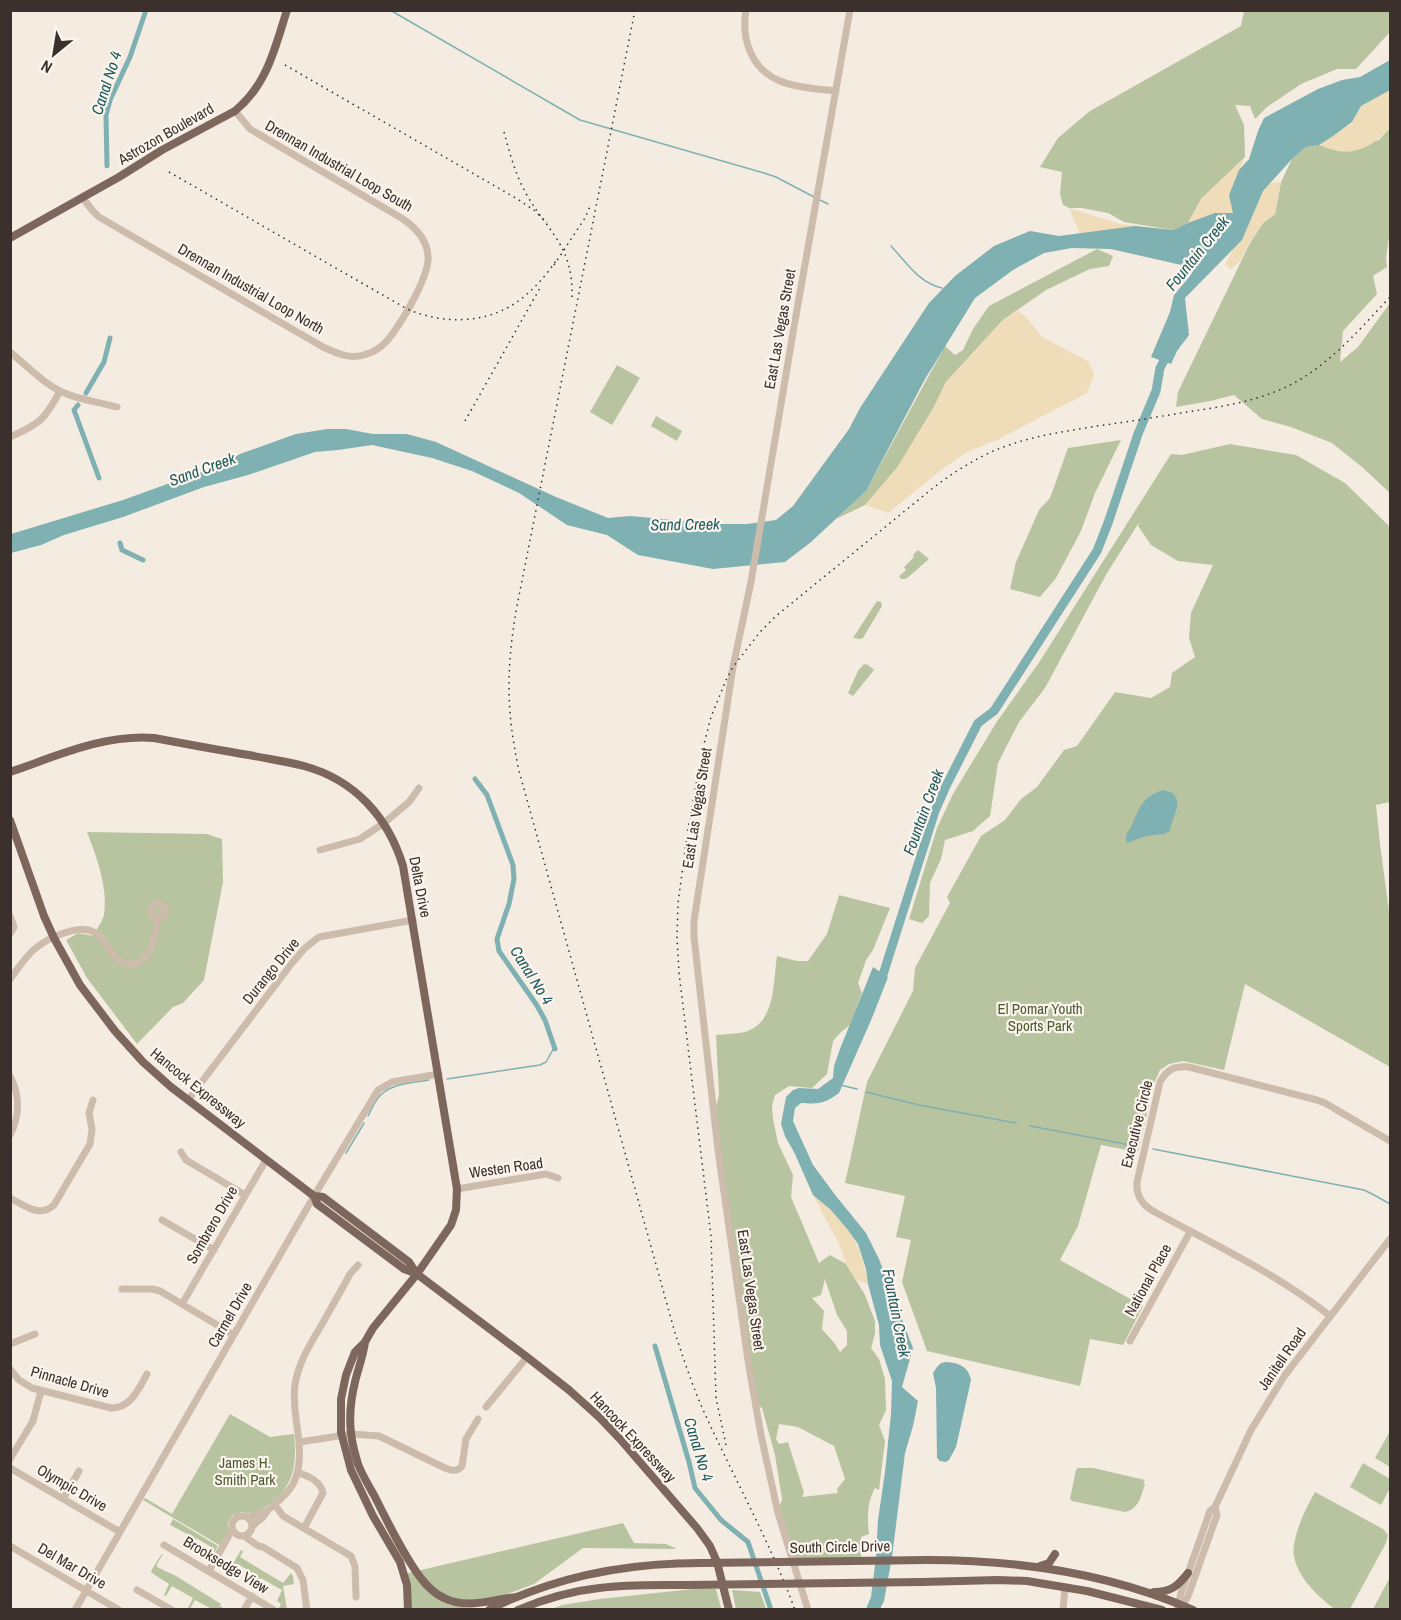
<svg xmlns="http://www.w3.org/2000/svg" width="1401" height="1620" font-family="'Archivo Narrow',sans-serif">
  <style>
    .green { fill: #b8c4a0; fill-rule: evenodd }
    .sand { fill: #efdcb8 }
    .water { fill: #7fb0b2 }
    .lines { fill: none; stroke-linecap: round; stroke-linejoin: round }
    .stream { stroke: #7fb0b2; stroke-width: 1.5 }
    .canal { stroke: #7fb0b2; stroke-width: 5 }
    .river { stroke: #7fb0b2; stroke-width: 9 }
    .minor { stroke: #cdbbac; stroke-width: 7 }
    .major { stroke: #7d675c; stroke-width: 8 }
    .rail { stroke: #3b302b; stroke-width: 1.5; stroke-dasharray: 1.5 4.5; stroke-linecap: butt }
    .major-bridge { stroke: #7d675c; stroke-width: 8 }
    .labels { text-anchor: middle; stroke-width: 4.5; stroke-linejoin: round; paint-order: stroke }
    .street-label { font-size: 15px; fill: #3b302b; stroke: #fbf5ee }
    .park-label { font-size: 15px; fill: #4a5a2e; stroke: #fbf5ee }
    .water-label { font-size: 16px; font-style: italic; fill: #1f5a5e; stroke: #fbf5ee }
  </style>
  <rect width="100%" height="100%" fill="#f4ebe1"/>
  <path class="green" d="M1244,11H1390V32L1356,69H1337L1301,84L1267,107L1255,119L1250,106L1235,105L1244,125L1245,157L1201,199L1188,223L1173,230L1124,222L1108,213L1082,208H1069L1063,205L1060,194L1062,172L1040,167L1058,138L1090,111L1241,26Z
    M1390,128V230L1386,258L1387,267L1373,276L1377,294L1343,331L1340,362L1358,347L1390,303V493L1362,467L1332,443L1291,427L1262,419L1234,395L1210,401L1176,407L1178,392L1249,245L1263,223L1275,214L1281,182L1292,159L1306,147L1319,145L1339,151L1379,140Z
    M1097,249L1113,256L1109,266L1090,269L1046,290L1003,320L946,382L934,407L897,468L865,505L836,519L866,491L945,346L955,355L963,350L973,329L989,306Z
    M617,365L640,378L612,425L590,412Z
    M656,416L682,431L677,441L651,426Z
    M1121,440L1095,493L1081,531L1056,578L1040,597L1010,589L1016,562L1039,510L1050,498L1068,448Z
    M1230,444L1296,455L1345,483L1388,525L1390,531V802L1376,805L1380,844L1390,919V1067L1245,984L1224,1070L1183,1061L1169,1064L1160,1070L1154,1083L1138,1152L1101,1145L1078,1226L1060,1260L1143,1306L1123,1345L1090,1339L1080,1386L927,1351L902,1282L911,1240L896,1237L905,1196L845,1183L867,1082L913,991L915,968L950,903L947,897L981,836L1005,820L1021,799L1037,787L1064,750L1077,746L1115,692L1151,698L1170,687L1172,673L1195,657L1189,638L1191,613L1213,565L1178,561L1151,545L1138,526L1140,521L1107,573L1045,688L1019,722L998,763L990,816L973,831L945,840L941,859L930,883L929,916L922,923L909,919L937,828L953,794L996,723L1040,661L1171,454L1182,455Z
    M918,550L929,559L906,579H901L899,576L906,570L904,567L914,557L913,555Z
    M877,601L881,602L882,606L863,638L860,639L853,638Z
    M864,664L868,665L874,670L853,696L848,693L858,671Z
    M87,832L207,834L222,839L223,882L204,980L183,1003L173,1007L137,1044L87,978L66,940L78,933L93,936C96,930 102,922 104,915C108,887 97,858 87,832Z
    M839,895L890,908L873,950L866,960L863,969L858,983L862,993L850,1025L841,1032L833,1041L827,1074L812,1088L789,1086L775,1095L772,1106L773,1119L778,1143L793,1175L791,1197L819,1263L830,1255L846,1264L865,1295L875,1321V1334L871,1348L879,1359L885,1379L886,1410L879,1425L885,1441L879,1490L875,1488C867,1503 867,1517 869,1534L861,1537V1560L794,1565L778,1513L782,1499L775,1455L762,1408L756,1405L714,1115L719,1095L716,1035C726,1034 739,1034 748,1031C776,1020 773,982 777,956L797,961H808L827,934ZM825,1279L837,1315L847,1331V1345L840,1352L835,1344L822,1329L824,1311L812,1298L821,1295ZM779,1424L798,1427L834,1446L845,1479L837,1489L838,1493L802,1497L804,1493L788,1442L779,1444L776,1439Z
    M230,1414L270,1437L294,1434C298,1475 290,1493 254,1514L241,1512L232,1516L228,1523L229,1533L221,1546L143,1500L145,1498L172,1514Z
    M1390,1431V1467L1375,1458Z
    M1363,1463L1390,1479V1488L1381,1505L1350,1487Z
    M1078,1468H1093L1145,1480L1143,1482L1145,1484C1141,1496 1139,1509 1125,1512L1072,1501L1070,1499L1076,1470Z
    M1315,1492L1383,1529L1388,1535L1386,1543L1350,1609C1346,1609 1340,1611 1336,1610C1335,1609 1329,1605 1328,1604C1312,1591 1290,1568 1294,1545C1297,1526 1306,1508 1315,1492Z
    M173,1519L218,1546L210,1561L206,1559L213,1548L196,1538L190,1549L187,1547L193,1537L170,1525Z
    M623,1523L634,1543L666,1544L677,1549L583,1548L534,1584L494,1599L466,1604L465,1609H408L404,1574Z
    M241,1550L243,1551L240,1557L283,1583L291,1573L293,1576L294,1584L283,1586L287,1609H281L279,1608L281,1604L277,1601L282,1590L261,1578L255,1587L254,1586L259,1577L238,1564L232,1575L228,1572Z
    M163,1554L157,1564V1567L176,1576L221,1604L220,1606L223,1608L222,1609H212L195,1600L190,1609L188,1608L193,1598L172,1586L166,1596L164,1595L169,1584L152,1573L151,1571L161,1555Z
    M1390,1577V1609H1373Z
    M702,1588L716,1589L721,1608L709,1610H549L562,1605L600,1599Z
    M732,1590L760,1592L766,1609H736Z"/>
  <path class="sand" d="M1390,89V128C1377,142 1359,155 1338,151C1332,150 1325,147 1319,145L1351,124L1361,106Z
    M1245,157L1229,195L1234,213L1186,266L1111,249L1086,248L1069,208L1120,224L1173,230L1188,223L1201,199Z
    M1281,182L1275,214L1263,223L1249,244L1241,260L1231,269L1225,265L1251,214L1262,184Z
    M1017,310L1027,318L1042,337L1088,361L1094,374L1087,393L999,439L967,452L945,467L888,513L865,505L897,468L934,407L946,382L1003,320Z
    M813,1195C848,1224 860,1239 868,1284L856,1280L846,1264L839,1244Z"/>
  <path class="water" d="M1390,60V90L1361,106L1352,122L1333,136L1319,145L1306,147L1292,159L1263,191L1242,240L1185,298L1189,335L1177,351L1171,364L1151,357L1170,312L1174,295L1190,276L1197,264L1186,266L1111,249L1072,248L1044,253L1013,270L975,298L925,379L866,491L811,542L785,562L713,569L638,555L607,535L567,525L519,493L472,471L432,458L372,445L338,450L315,452L248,475L204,487L123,517L64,535L41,545L11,553V534L123,500L220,465L240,454L296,434L327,429H346L373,434H407L436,442L556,497L608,518L630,516L719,524H747L776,520L793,506L849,429L860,408L929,303L955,276L994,246L1030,231L1059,236L1135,226L1173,230L1188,223L1215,213H1233L1229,195L1239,170L1249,159L1258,131L1264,118L1318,89L1342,80L1360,77Z
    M1163,790L1173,793C1181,804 1176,809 1173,820C1171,823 1171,827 1170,831L1164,834L1146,836L1127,843C1124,836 1128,832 1132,825C1140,807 1142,797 1163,790Z
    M873,967L888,977L872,1018L839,1093C824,1104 819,1104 801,1103L795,1108L793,1121L813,1165L836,1196L866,1233L879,1259L913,1348L902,1387L918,1401L913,1426L905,1453L892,1557L884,1601L880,1609H866L871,1597L876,1557L878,1520L885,1472L891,1414L892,1381L880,1345L879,1325L868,1284L866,1269L858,1244L848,1230L831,1210L813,1195L795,1154L785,1136L781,1124L786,1097L793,1090L799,1088L818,1089L833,1078L834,1066L840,1049Z
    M946,1362C959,1363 968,1366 971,1380L956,1447L949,1460L946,1462L940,1461L937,1458L936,1388L933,1373L937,1367L941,1363Z"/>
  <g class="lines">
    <path class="stream" d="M390,10L580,120L764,173L776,177L814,197
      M818,199L828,204
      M891,246C906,262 919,283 942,288
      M447,1079L540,1065L546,1062L555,1046
      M840,1085L857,1089
      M866,1092L919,1105L1016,1123
      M368,1116C371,1110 374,1103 378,1098C389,1083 412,1083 429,1080
      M1030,1126L1136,1146
      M1153,1149L1364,1190L1374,1195L1390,1204
      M346,1153L364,1123"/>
    <path class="canal" d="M107,166L106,115L110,100L130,57L146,10
      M86,393L104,362L110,338
      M78,405L74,410L99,478
      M120,543L122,550L143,560
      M475,779L487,795L513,865L514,879L509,904L497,939L499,951L536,1004L545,1020L555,1049
      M655,1346L689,1462L695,1488L721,1520L748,1542L771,1610"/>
    <path class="river" d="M880,984L935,811L946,786L978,723L994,711L1097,551L1108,523L1138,434L1156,391L1160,368L1169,351"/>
    <path class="minor" d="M746,10C741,39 751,69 780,81C797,88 818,89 836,91
      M82,197L92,210L99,217L323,347C338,354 351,360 367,354C374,352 381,347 386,342C400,326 430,276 428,256C427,239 416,228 403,219L250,129L235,111
      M10,352C27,366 43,383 62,392C79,400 99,402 117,407
      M10,437C40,424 45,419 60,391
      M320,850L360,839L384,823L409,802L419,788
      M10,916L14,927L10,934
      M10,979C18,969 26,955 37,947C49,938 72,927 88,930C103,934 108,949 117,959C120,962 128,965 133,964C153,960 154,935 158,919L153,916L151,910L153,905L159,903L165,907V914L158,919
      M10,1076C20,1095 20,1116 10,1135
      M188,1100L292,963L305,948L319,937L413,920
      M181,1152L186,1160L245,1195
      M457,1189L546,1174L558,1178
      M10,1198C25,1206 40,1218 54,1205L90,1144L92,1129L89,1113L93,1100
      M162,1220L214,1250
      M122,1289H152L160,1291L234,1335
      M182,1304L266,1160
      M1330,1316C1276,1273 1213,1244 1153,1211C1141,1204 1136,1195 1137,1182L1160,1082C1167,1069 1174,1066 1189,1067L1317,1100L1325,1103L1390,1141
      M1130,1341L1190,1232
      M10,1344L35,1334
      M10,1369L19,1380L32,1388L111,1408C131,1408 138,1390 147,1374
      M486,1407L527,1357
      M300,1442L351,1434L379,1436L445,1468C452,1471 457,1472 462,1466L466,1439L478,1419
      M10,1459L33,1421L41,1391
      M10,1468L120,1532
      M297,1472C309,1477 320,1480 323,1493L304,1528
      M63,1499L79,1471
      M275,1505L283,1516L351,1556L355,1566L356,1597
      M232 1526a10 10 0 1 1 20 0a10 10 0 1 1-20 0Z
      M248,1518L266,1511
      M253,1526C256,1522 259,1521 263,1517C265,1515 266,1513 268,1510C277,1502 287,1495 293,1484C309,1452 290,1417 295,1384C299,1362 310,1344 321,1326C331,1308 341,1291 350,1274L358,1265
      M244,1536L258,1546L263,1547L297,1568L303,1580L307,1610
      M164,1545L274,1610
      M10,1546L119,1610
      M209,1571L232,1530
      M137,1590L172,1610
      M1182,1608L1188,1596L1217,1515L1215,1507
      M75,1610L314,1196L378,1090L392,1082L439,1074
      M244,1610L252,1596
      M808,1610L778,1513L761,1435L749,1367L718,1150L694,937V921L733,667L751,582L795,321L850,10
      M1063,1610L1065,1587
      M1177,1610L1181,1593L1210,1511L1215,1507L1251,1430L1285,1375L1390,1239"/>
    <path class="major" d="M10,238L119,177L162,150L235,111C267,85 275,48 287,10
      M10,772C57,756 104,734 154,738C186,744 218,750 249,755C268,759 286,761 304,766C355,780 388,817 403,866L457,1189L456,1210L451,1225L417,1274L373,1328L365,1342L355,1352L346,1375L341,1399V1432L351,1470L373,1516L400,1562L407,1585L408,1610
      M10,820L44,916L54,938L80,985L115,1031L143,1062L171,1087L314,1196L317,1204L404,1269L417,1274L527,1357L569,1390L599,1417L620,1439L697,1528L710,1546L717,1562L729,1610
      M314,1196L323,1197L409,1262L416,1273
      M365,1342C363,1357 358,1369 355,1382C351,1398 349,1416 351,1433C352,1443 355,1454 358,1464C362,1475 369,1486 375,1497C388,1523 403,1554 420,1577C426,1585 435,1594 444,1598C468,1610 492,1599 517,1597
      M927,1560C1018,1560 1109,1573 1193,1610
      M1040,1566L1049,1563L1055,1554
      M922,1582L998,1580L1027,1581L1087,1591L1162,1610
      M1154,1592C1171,1592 1178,1586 1188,1573
      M489,1610C501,1603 514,1598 527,1593C584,1571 641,1563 701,1563
      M518,1610C544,1599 571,1591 599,1588C628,1584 658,1585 688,1585"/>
    <path class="rail" d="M635,10L517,606C506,668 506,710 519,771L675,1333C684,1360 693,1388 705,1414C735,1480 770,1542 795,1610
      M285,65L519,200L535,211L547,223
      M504,132C510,154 516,177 528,197C551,235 573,247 572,297
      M169,172L407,309C447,326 494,324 527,294C539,284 549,271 558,258
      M554,265L585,218L591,204
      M465,421L540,288
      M726,1445L716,1398L711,1236L679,973L677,938L678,903L688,829L702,752L711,717L726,680L733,667L760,632L776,616L933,488C951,474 970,462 991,452C1025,437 1061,432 1097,426C1127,422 1157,417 1187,412C1220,407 1253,402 1284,388C1327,368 1358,331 1390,297"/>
    <path class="major-bridge" d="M701,1563L927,1560
      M688,1585L922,1582"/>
  </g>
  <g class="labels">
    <g class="street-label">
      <text transform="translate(166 134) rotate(-30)" y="5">Astrozon Boulevard</text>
      <text transform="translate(339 166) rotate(30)" y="5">Drennan Industrial Loop South</text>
      <text transform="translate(251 289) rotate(30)" y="5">Drennan Industrial Loop North</text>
      <text transform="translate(780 329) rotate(-80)" y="5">East Las Vegas Street</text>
      <text transform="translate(697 808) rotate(-81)" y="5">East Las Vegas Street</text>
      <text transform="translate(420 887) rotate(79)" y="5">Delta Drive</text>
      <text transform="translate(271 971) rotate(-51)" y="5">Durango Drive</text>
      <text transform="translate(198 1088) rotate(39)" y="5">Hancock Expressway</text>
      <text transform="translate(1137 1124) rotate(-76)" y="5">Executive Circle</text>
      <text transform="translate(506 1168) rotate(-8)" y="5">Westen Road</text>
      <text transform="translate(212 1225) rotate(-60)" y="5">Sombrero Drive</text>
      <text transform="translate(1148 1280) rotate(-61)" y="5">National Place</text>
      <text transform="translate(751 1290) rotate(82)" y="5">East Las Vegas Street</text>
      <text transform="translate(230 1315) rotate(-60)" y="5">Carmel Drive</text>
      <text transform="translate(1282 1359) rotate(-55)" y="5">Janitell Road</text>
      <text transform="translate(70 1382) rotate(16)" y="5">Pinnacle Drive</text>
      <text transform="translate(633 1437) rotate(47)" y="5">Hancock Expressway</text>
      <text transform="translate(72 1488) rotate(30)" y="5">Olympic Drive</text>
      <text transform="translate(840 1547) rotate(-1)" y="5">South Circle Drive</text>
      <text transform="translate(226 1565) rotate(31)" y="5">Brooksedge View</text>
      <text transform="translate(72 1566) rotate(30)" y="5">Del Mar Drive</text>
    </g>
    <g class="park-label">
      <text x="1040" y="1014">El Pomar Youth<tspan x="1040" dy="17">Sports Park</tspan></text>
      <text x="245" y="1468">James H.<tspan x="245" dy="17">Smith Park</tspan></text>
    </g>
    <g class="water-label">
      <text transform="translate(106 83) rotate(-72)" y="6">Canal No 4</text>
      <text transform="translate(1197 253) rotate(-51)" y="6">Fountain Creek</text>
      <text transform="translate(202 469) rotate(-20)" y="6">Sand Creek</text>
      <text transform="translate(685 524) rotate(-1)" y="6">Sand Creek</text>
      <text transform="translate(923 812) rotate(-70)" y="6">Fountain Creek</text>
      <text transform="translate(532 975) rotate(58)" y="6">Canal No 4</text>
      <text transform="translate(897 1313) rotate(79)" y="6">Fountain Creek</text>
      <text transform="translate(699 1449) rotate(73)" y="6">Canal No 4</text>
    </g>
  </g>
  <rect width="1401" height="1620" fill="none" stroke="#3b302b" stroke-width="24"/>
  <g transform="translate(54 54) rotate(210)" stroke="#fbf5ee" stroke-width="4.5" paint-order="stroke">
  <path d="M0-4.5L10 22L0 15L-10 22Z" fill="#3b302b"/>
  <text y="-9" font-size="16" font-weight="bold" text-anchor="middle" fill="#3b302b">N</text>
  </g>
</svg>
